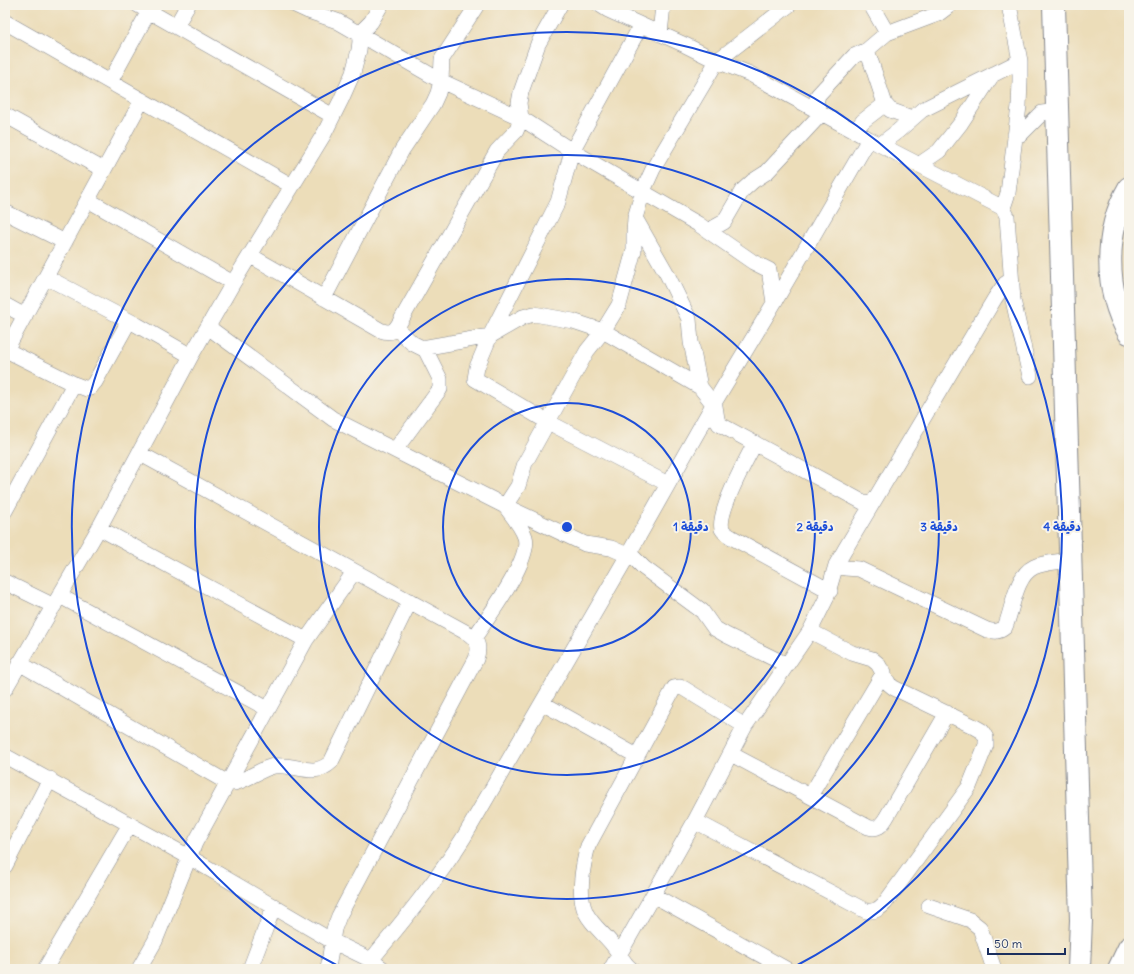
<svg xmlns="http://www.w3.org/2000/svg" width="1134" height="974" font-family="Delius,'Playpen Sans Arabic',sans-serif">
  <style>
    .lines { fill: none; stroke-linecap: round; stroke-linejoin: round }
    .minor-casing { stroke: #84868c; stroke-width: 16 }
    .highway-casing { stroke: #84868c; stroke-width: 24 }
    .minor { stroke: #fff; stroke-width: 15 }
    .highway { stroke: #fff; stroke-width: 22 }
    .ring { fill: none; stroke: #1d4ed8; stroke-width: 2 }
    .centre { fill: #1d4ed8; stroke: #f7f3e8; stroke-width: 2 }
    .ring-label { font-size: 12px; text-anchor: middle; font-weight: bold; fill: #1d4ed8; stroke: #f7f3e8; stroke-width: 4; stroke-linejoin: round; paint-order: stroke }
  </style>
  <rect width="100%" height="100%" fill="#f7f3e8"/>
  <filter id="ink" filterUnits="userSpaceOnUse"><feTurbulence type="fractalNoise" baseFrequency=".025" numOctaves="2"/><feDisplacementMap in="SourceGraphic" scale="8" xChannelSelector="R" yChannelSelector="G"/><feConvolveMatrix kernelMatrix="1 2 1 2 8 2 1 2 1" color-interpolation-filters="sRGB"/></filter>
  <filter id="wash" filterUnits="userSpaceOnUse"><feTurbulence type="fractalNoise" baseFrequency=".012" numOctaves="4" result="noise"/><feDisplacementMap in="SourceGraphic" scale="16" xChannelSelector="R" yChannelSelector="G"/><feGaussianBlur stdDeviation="0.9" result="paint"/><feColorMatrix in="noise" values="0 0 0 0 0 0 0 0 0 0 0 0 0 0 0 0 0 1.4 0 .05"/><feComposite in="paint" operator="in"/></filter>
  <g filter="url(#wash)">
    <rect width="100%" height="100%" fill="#ecddb9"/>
  </g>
  <g filter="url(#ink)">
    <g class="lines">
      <g class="minor-casing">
        <path id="minor" d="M138,5L333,116
          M295,5L308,11L337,21L441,81L521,118L572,151L698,224L753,262L769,270L774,303
          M600,5L608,10L685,45L717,61L750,74L869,139L1003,208
          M871,5L887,33
          M1009,5L1020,61V81L1019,106L1008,193L1003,208L1007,216L1013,300L1030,376
          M5,22L292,186
          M641,25L572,151L558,202L490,336L477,367L475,379L548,422L668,484
          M176,26L188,5
          M660,34L663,5
          M867,50L885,104L890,110L912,118
          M110,82L149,11
          M5,115L104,170
          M855,131L863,121L885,104
          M1015,135L1021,134L1042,113L1058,111
          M881,144L898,131L922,110L1020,61
          M920,164L939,151L961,123L993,74
          M88,200L233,283
          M5,212L65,242
          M635,218L667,274L689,319L691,342L700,387L715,406L717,419L719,424L870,506
          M708,231L724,222L742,191L753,181L767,172L821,114L816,103L818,95L854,56L867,50L887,33L938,14L950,5
          M251,256L380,330C391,334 394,332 400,322L497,151L516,131L519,124L521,118L519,103L521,92L538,44L560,5
          M46,277L137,325L191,356
          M324,298L402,150L433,104L438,93L441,81L442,59L477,5
          M5,305L25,316
          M208,327L333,419L505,506L585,544L611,548L634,558L644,568L702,611L714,628L726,635L787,665
          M396,328L412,343L422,348L490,336L523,317L534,314L573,321L603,331L700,387
          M6,350L74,384L87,389L90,388L95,382L129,321
          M5,352L142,100
          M755,443C747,458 717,513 722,529C724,533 728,535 731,537L830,591
          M395,450L440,389V379L424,347
          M139,453L469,634C478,641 480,647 476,659L339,916L334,929L328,969
          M5,511L74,384
          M99,528L306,640
          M836,565L845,568L859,569L987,630C995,632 999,632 1005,627C1013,609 1015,576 1034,567C1044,562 1059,562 1070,560
          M5,582L54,606
          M60,596L268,709
          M474,638C487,619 532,559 525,537C522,527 511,514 505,506L518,486L525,463L587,351L603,331L619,305L634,250V233L635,218L643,191L653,169L717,61L789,5
          M19,663L228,783C239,786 261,768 274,766C296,763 313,779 331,762L410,601
          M5,689L99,528L191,356L233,283L324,134L341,100L353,73L359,50L360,41L359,34L371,22L381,5
          M542,703L637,756
          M731,754L868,827C877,830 881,826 886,818L947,713
          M5,756L189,857L332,941L371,960L383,969
          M810,796L884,672
          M695,821L866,911C875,912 879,909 885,903L969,787L986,745V738L982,731L975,727L894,688L889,684L878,664L872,659L852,653L810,631
          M5,866L50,779
          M653,895L786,969
          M929,906L970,920L980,928L994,969
          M371,960C404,920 437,880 464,837L628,555L714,403L774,303L869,139
          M45,969L130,824
          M139,969L155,941L195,843L306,640L354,572
          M250,969L274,906
          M611,969L695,821L745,726L810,631L826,599L836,565L847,546L995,298L1005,284L1011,280
          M631,969C623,963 619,952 612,944C604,934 592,925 586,913C577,896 583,864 588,846L674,688L680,687L683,688L745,726"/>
      </g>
      <g class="highway-casing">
        <path id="highway" d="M1054,5L1081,920L1079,969
          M1129,188C1104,231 1104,290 1129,333
          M1119,969L1129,948"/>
      </g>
      <use href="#minor" class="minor"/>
      <use href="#highway" class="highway"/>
    </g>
  </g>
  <g class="ring">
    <circle cx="567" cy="527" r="124"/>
    <circle cx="567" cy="527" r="248"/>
    <circle cx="567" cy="527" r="372"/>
    <path d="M342 968A495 495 0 1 1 792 968"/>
  </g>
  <circle cx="567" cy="527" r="6" class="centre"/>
  <g class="ring-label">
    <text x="691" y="531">1 دقيقة</text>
    <text x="815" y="531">2 دقيقة</text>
    <text x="939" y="531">3 دقيقة</text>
    <text x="1062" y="531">4 دقيقة</text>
  </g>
  <rect width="1134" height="974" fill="none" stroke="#f7f3e8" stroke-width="20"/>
  <path d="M988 948v6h77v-6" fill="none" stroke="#1b2f5e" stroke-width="2"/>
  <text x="994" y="948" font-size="12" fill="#1b2f5e" stroke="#f7f3e8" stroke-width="3" paint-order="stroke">50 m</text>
</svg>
